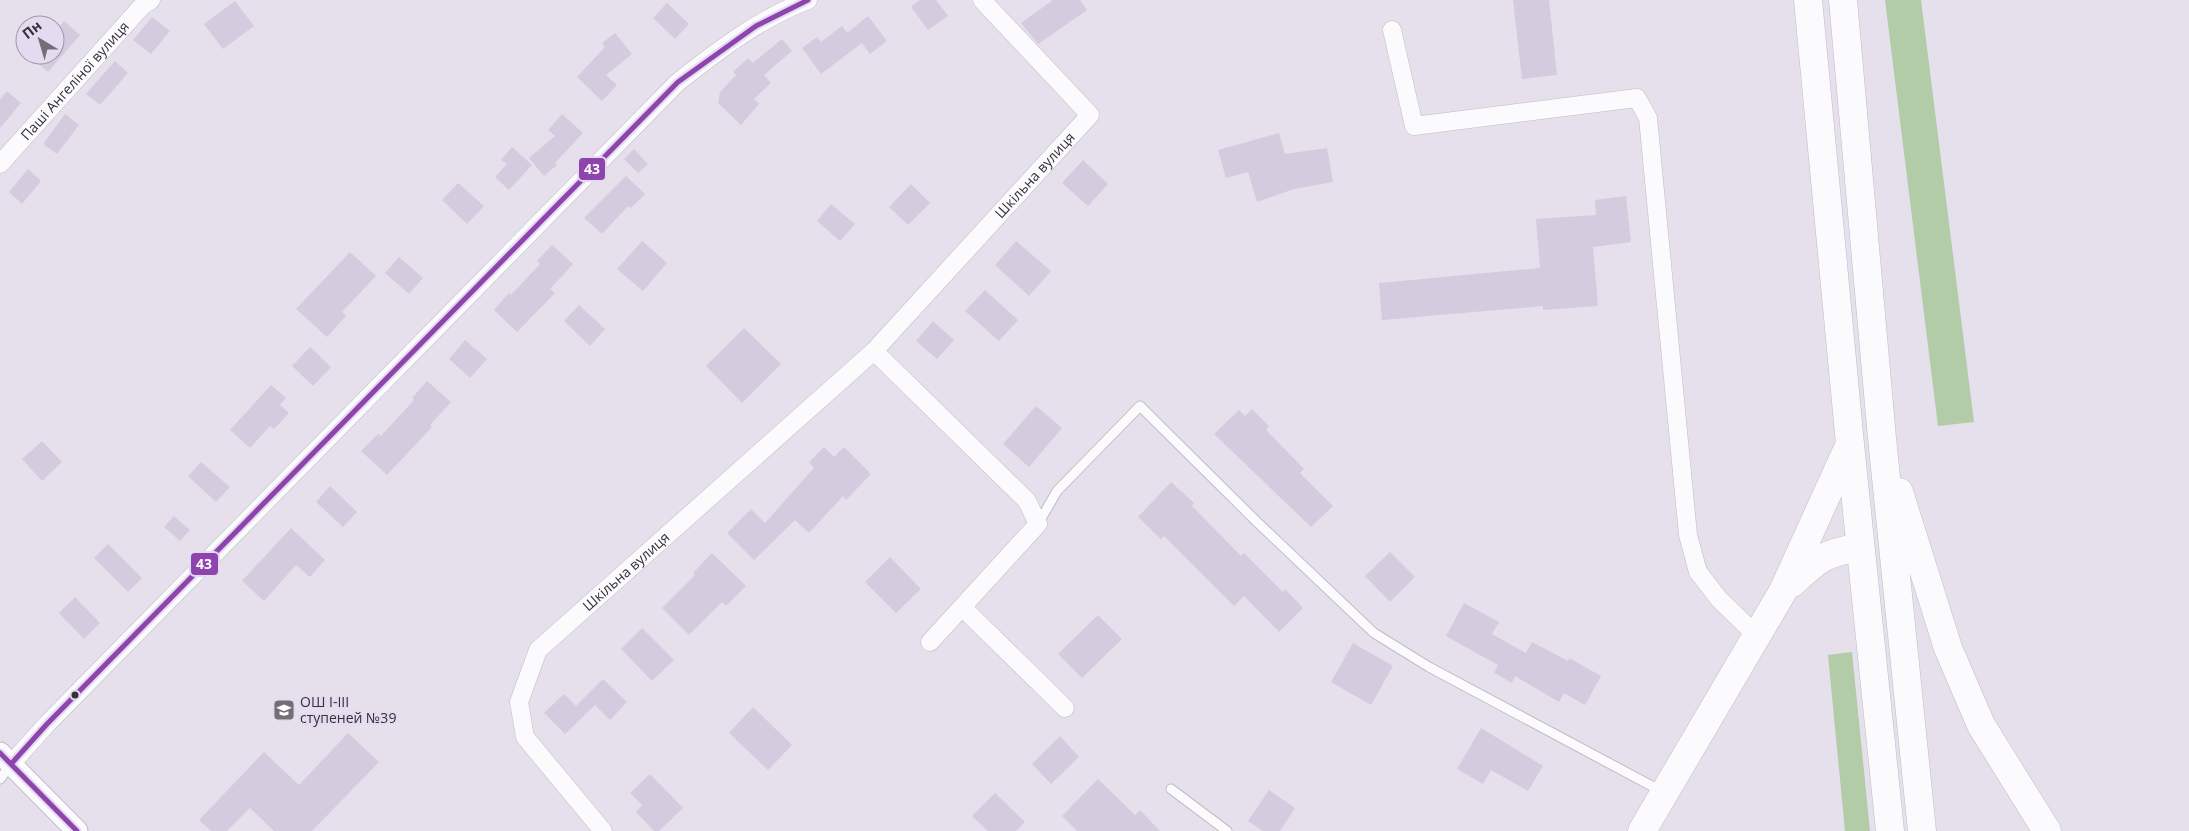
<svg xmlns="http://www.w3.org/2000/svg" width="2189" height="831" font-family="'Open Sans',sans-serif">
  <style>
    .forest { fill: #b1cca6 }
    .building { fill: #d4cbdf }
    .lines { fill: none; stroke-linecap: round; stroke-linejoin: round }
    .service-casing { stroke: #c0bcc5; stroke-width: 11 }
    .minor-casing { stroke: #c0bcc5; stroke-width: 19 }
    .tertiary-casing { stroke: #c0bcc5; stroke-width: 23 }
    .primary-casing { stroke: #c0bcc5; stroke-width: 29 }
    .service { stroke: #fbfafc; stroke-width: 9 }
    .minor { stroke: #fbfafc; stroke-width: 18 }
    .tertiary { stroke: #fbfafc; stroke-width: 21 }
    .primary { stroke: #fbfafc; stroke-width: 28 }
    .bus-1-casing { stroke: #e5dbf0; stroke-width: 9 }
    .bus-1 { stroke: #8e44ad; stroke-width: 5 }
    .bus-dot { fill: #35313a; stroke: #e5dbf0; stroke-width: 2 }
    .labels { text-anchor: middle; stroke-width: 4; stroke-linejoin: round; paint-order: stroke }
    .street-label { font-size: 14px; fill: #35313a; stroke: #e5dbf0 }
    .poi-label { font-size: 14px; fill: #35313a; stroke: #e5dbf0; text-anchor: start }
    .line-badge { stroke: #e5dbf0; stroke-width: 2 }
    .badge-label { font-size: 14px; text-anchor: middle; font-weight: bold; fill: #fff }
  </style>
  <rect width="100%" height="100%" fill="#e5e0eb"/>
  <path class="forest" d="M1885,0H1921L1974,422L1938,426Z
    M1852,652L1870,831H1845L1828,655Z"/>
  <path class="building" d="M920,0H936L948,16L928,30L911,7Z
    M1053,0H1080L1087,10L1038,44L1021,23Z
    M1513,0H1549L1557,75L1522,79Z
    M235,1L254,26L223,49L204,24Z
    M667,3L689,24L675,39L653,18Z
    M868,16L887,41L870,54L862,43L821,74L802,48L817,37L821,42L842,26L847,33Z
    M152,17L170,31L151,54L133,40Z
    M64,21L80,35L48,72L28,55H55V32Z
    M615,33L632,54L606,75L617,85L602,101L577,77L605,47L602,43Z
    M782,39L792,51L764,75L771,83L754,99L759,104L741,125L718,103L720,92L736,75L733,72L748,58L753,63Z
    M115,61L128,73L100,105L86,94Z
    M7,91L21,103L0,128V100Z
    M65,114L79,125L57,154L43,144Z
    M562,114L583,133L555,163L557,165L544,176L529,158L555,136L548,130Z
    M1279,133L1285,154L1327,148L1333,182L1294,189L1257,202L1248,172L1226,178L1218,150Z
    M512,147L532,165L509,190L495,177L507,164L501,160Z
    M634,149L648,164L638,173L624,159Z
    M1083,160L1108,184L1088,206L1062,183Z
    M28,169L41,181L22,204L9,192Z
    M626,176L645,194L631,208L628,206L602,234L584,218Z
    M458,183L484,206L467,224L442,200Z
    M911,184L930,203L908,225L889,207Z
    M1626,196L1631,242L1593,247L1598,306L1543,310V306L1382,320L1379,283L1540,268L1536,219L1596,215L1595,200Z
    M831,204L855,224L840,241L817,221Z
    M642,241L667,263L643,291L617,269Z
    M1016,241L1051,271L1029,296L995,265Z
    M552,245L573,264L550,289L555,293L517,332L494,310L509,293L511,295L540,264L537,261Z
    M350,252L376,276L342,312L346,316L327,337L296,309Z
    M399,257L423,278L409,294L385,273Z
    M985,290L1018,320L999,341L965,311Z
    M579,305L605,329L590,346L564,321Z
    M933,321L954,340L937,359L916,341Z
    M744,328L781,364L742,403L706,366Z
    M465,340L487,359L470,378L449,359Z
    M310,347L331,367L313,386L292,366Z
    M427,381L451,402L430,425L432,427L387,475L361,451L378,434L381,436L414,400L412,398Z
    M271,385L286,398L280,405L289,413L274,429L270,426L250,448L230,430Z
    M1036,406L1062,428L1029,467L1003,444Z
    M1252,409L1269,426L1266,430L1304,469L1300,473L1333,506L1311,527L1214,434L1239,410L1245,416Z
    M42,441L62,462L42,481L22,459Z
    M824,447L834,457L844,447L871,474L846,500L843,496L809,533L795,520L754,560L727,533L751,509L765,523L814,468L809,462Z
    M201,462L230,487L216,502L188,476Z
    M1171,482L1194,503L1192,506L1241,556L1244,553L1283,592L1285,589L1303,608L1279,632L1244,596L1234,606L1164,536L1161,539L1138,517Z
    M330,486L357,512L343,527L316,502Z
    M174,516L190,530L180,541L164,527Z
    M291,528L325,560L310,577L296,565L264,601L242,581Z
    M108,544L142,578L128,592L94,558Z
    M1390,552L1415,577L1390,602L1365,576Z
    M712,553L746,586L726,606L722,602L689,635L662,608L695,575L693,573Z
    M890,557L921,589L896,613L865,582Z
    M75,597L100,623L84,639L59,613Z
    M1464,603L1499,622L1492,634L1526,653L1532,642L1568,661L1569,658L1601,676L1585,705L1564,693L1559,702L1515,676L1512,683L1494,673L1498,665L1446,636Z
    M1098,615L1122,639L1082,678L1058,654Z
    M642,628L674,660L652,681L621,649Z
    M1353,643L1393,666L1371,705L1331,682Z
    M603,679L627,702L610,720L595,705L565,734L544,713L564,694L576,706Z
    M753,707L792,745L768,770L729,733Z
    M1481,728L1543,766L1528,791L1491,770L1483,784L1457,769Z
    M348,733L379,762L312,831H274L250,808L227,831H211L199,820L264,752L299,785Z
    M1060,736L1079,757L1051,784L1032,764Z
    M650,774L683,808L659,831H654L636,812L642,805L630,793Z
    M1098,779L1135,815L1140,810L1160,831H1077L1062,816Z
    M1269,790L1295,808L1280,831H1263L1248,821Z
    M995,793L1025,822L1016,831H988L972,816Z"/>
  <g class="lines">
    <g class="service-casing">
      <path id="service" d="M1038,524L1057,491L1140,406L1256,521L1374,633L1429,667L1663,792
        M0,779L12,763
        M1171,789L1227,831"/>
    </g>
    <g class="minor-casing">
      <g id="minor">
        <path d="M1392,30L1414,126L1637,98L1648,118L1688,535L1698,572L1719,599L1756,635"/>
        <path id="s1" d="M0,164L143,5L151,0"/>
        <path d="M874,351L1027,501L1038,524L930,642"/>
        <path d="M963,608L1065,708"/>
        <path d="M12,763L47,724L678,82C720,49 759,19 808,0"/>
        <path id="s2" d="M603,831L525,737L519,702L538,650L874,351L1090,115L982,0"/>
      </g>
    </g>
    <g class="tertiary-casing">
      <path id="tertiary" d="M0,753L77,831"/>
    </g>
    <g class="primary-casing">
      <path id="primary" d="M1808,0L1850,444L1890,831
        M1843,0L1882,438L1922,831
        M1899,492L1948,648L1981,725L2047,831
        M1792,583C1820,558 1822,554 1860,547
        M1642,831L1783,591L1849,446"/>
    </g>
    <use href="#service" class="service"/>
    <use href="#minor" class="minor"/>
    <use href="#tertiary" class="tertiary"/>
    <use href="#primary" class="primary"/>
    <g class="bus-1-casing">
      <path id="bus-1" d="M0,753L77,831
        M12,763L47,724L678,82L756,26L808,0"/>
    </g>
    <use href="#bus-1" class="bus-1"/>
  </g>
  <defs>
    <g id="school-square" transform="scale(1.125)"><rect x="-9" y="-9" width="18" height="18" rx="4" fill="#736e78" stroke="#e5dbf0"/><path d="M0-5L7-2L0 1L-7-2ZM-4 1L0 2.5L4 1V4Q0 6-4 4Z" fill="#fff"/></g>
  </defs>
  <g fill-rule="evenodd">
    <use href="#school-square" x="284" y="710"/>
  </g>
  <circle class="bus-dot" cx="75" cy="695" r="4.5"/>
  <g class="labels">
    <g class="street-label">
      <text dy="5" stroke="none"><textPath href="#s1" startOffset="112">Паші Ангеліної вулиця</textPath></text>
      <text dy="5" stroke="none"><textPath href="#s2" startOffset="901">Шкільна вулиця</textPath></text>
      <text dy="5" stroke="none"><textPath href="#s2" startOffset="331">Шкільна вулиця</textPath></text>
    </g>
    <g class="poi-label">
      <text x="300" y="707">ОШ I-III<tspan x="300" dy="16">ступеней №39</tspan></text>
    </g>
  </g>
  <g class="line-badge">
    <rect x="578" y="157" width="28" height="24" rx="5" fill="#8e44ad"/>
    <rect x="190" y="552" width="29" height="24" rx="5" fill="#8e44ad"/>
  </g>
  <g class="badge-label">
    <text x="592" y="174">43</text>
    <text x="204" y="569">43</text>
  </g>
  <g transform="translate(40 40) rotate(322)"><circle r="24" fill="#e5dbf0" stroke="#9f97a7"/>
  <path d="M0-4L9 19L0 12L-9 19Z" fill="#736e78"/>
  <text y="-8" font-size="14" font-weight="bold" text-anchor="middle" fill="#35313a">Пн</text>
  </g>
</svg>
